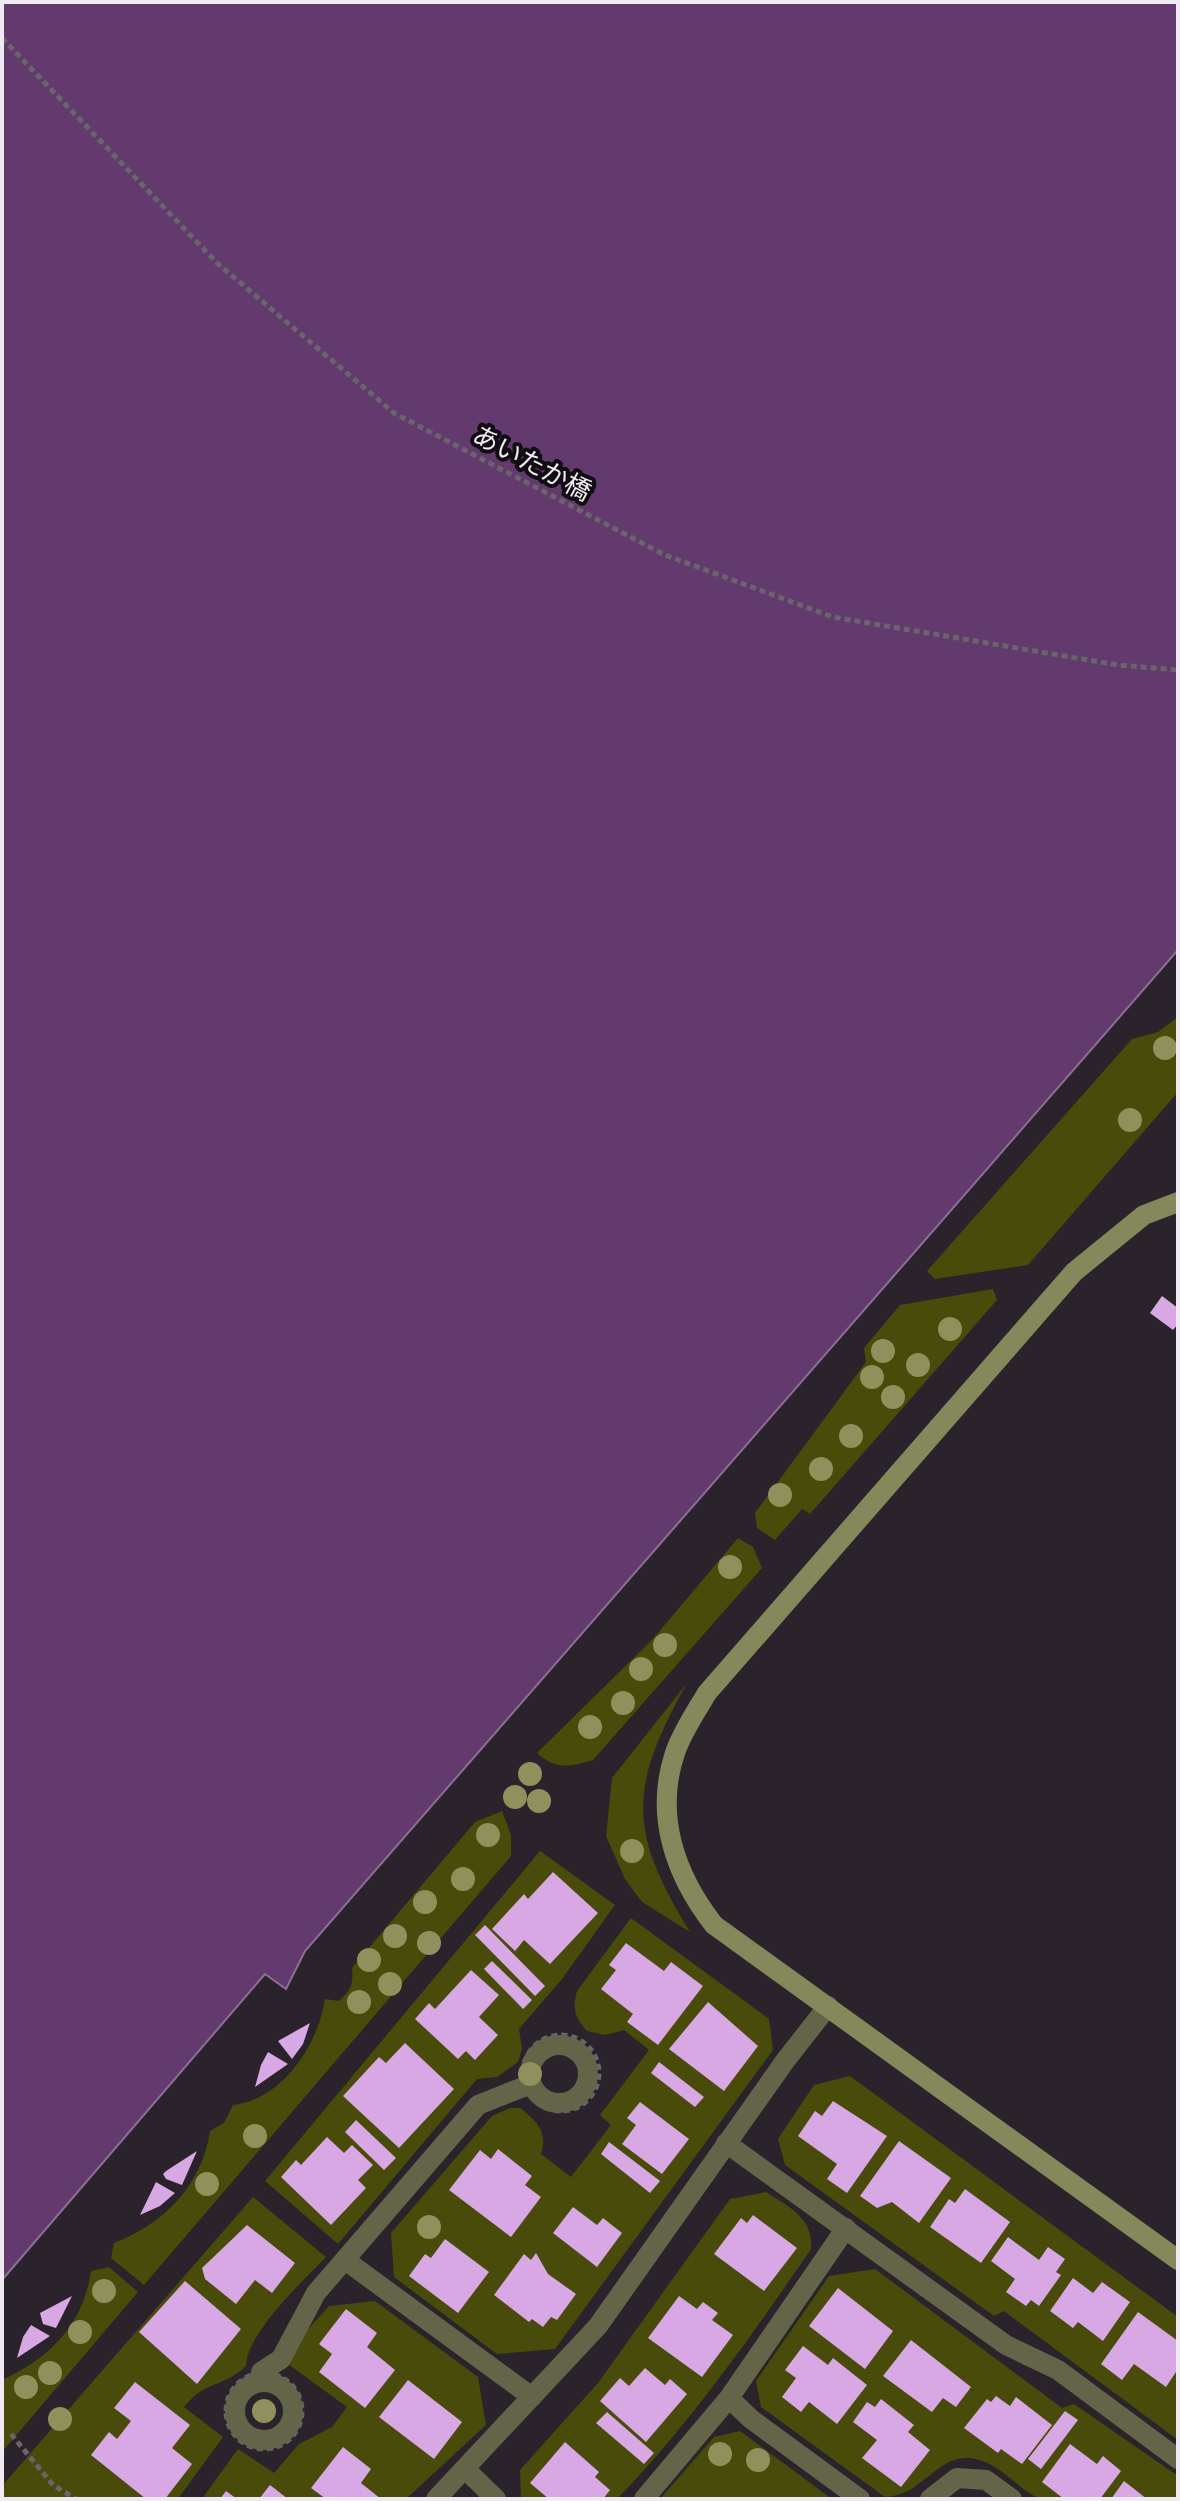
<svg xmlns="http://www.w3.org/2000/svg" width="1180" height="2501" font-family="Bitter,'Noto Sans JP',serif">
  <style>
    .green { fill: #484b09 }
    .water { fill: #633a6d; stroke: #8d6f95; stroke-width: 2 }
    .building { fill: #d7a8e3 }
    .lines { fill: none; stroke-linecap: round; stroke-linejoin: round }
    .path { stroke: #6a646c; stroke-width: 5; stroke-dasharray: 6 4; stroke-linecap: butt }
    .street { stroke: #626548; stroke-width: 20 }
    .secondary { stroke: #84885a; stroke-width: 20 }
    .tree { fill: #8f905c }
    .labels { text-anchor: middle; stroke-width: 8; stroke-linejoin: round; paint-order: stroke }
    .street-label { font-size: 26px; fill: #f0ebf2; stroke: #110d12 }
  </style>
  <rect width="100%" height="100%" fill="#2a232c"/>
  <path class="green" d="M1178,1017V1092L1028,1265L935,1279L927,1271L1132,1039L1158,1032Z
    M993,1289L997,1300L810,1514L802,1509L775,1540L757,1528L755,1513L866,1362L864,1348L900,1305Z
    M738,1538L753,1547L762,1568L593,1760C569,1767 556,1770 537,1753L652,1640Z
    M687,1683C629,1788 627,1829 690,1932L642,1902L625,1879L606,1836L612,1778Z
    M502,1811L511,1835V1856L144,2285L111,2258L114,2243C164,2224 202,2185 210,2131L224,2123L233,2105C282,2100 318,2045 325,1999L339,2001C350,1991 354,1984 352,1968L475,1822Z
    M540,1851L615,1905L562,1979L519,2029L522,2049L518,2062L497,2077L477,2079L338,2244L265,2181Z
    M631,1918L769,2019L773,2050L555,2349L497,2354L394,2277L391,2233L492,2116L510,2108H520C537,2121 548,2132 541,2154L571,2177L611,2125L600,2115L649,2050L624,2030L605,2035L587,2031C575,2018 572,2008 577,1991Z
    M850,2076L1178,2317V2440L1004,2311L994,2316L785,2165L778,2139L814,2085Z
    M766,2192C789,2207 814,2218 811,2249C752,2335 690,2424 617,2499H521L520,2470L598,2383L730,2199Z
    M253,2197L326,2257C302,2282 247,2333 246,2366C221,2389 207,2379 184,2407L223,2437L178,2499H2V2486Z
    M109,2267L138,2292L2,2452V2380C50,2358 83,2325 91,2271Z
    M875,2269L1062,2408L1074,2404L1178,2476V2499C1140,2499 1078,2501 1043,2499C1021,2495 1003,2462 970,2458C937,2455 922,2496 885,2497L761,2407L756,2381L829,2276Z
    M375,2301L478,2377L486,2425L406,2499H202L238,2449L274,2473L299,2444L332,2427L347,2407L281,2359L329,2306Z
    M740,2431L832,2499H833H660L714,2437Z"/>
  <path class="water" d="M2,2H1178V950L305,1951L286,1989L265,1974L2,2280Z"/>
  <path class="building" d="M1162,1296L1178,1308V1324L1173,1330L1150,1313Z
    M553,1872L598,1913L550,1964L524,1940L515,1951L492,1929L524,1894L528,1899Z
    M485,1925L545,1986L535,1996L475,1935Z
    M626,1943L664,1971L671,1962L703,1986L658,2045L627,2022L633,2014L601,1989L616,1970L609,1965Z
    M492,1961L532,2000L523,2009L484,1969Z
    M471,1970L499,1995L479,2017L498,2035L475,2060L466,2051L458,2059L415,2019L429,2003L435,2009Z
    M708,2002L758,2046L724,2091L669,2049Z
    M310,2023L303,2044L292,2059L278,2041Z
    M405,2043L454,2089L399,2148L343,2096L379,2057L386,2063Z
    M268,2052L288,2064L255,2087L261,2065Z
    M659,2062L704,2097L695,2107L651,2073Z
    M833,2101L887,2136L847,2193L827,2179L837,2164L798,2136L815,2111L822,2116Z
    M640,2102L689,2139L662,2174L622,2144L636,2125L627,2118Z
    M356,2120L396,2158L384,2170L345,2132Z
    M327,2137L344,2153L352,2145L373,2165L358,2180L366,2188L331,2225L281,2177L296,2160L301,2165Z
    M899,2141L951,2178L919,2223L892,2202L877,2208L860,2196Z
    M609,2142L660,2181L650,2193L601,2154Z
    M498,2149L532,2176L525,2185L541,2197L511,2237L449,2190L480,2150L491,2159Z
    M197,2151L182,2185L166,2179L163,2174L166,2171Z
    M156,2182L175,2193L160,2206L140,2215Z
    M965,2189L1010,2222L981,2263L930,2227L949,2199L955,2203Z
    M573,2207L597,2225L603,2218L622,2233L597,2267L553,2233Z
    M753,2215L797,2248L764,2291L714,2254L741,2218L747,2223Z
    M247,2225L295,2263L272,2293L255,2280L236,2304L205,2279L202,2268Z
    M1008,2237L1039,2260L1048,2247L1065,2259L1056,2272L1061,2275L1039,2306L1031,2300L1026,2306L1006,2292L1015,2279L991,2261Z
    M445,2239L489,2272L458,2313L409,2276L425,2254L431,2258Z
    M536,2253L548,2274L576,2294L557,2320L551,2317L543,2327L532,2319L529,2322L494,2295L524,2254L531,2260Z
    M1073,2278L1093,2293L1102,2282L1130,2302L1103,2341L1078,2322L1073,2328L1050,2311Z
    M185,2281L241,2329L197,2384L139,2332Z
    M838,2288L893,2331L865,2369L809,2326Z
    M72,2296L56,2328L43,2324L40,2313Z
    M679,2296L697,2309L703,2302L718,2313L712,2320L733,2335L702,2377L648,2338Z
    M346,2309L377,2333L367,2347L395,2370L365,2408L319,2372L332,2354L319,2344Z
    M1138,2312L1178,2341V2369L1166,2387L1134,2364L1122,2380L1101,2364Z
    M31,2325L50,2336L17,2358L23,2337Z
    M911,2340L971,2387L956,2407L943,2398L932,2412L883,2376Z
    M803,2346L828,2365L833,2358L867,2385L837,2424L809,2402L801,2412L782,2397L796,2378L785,2370Z
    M645,2368L665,2385L670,2379L687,2394L646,2442L600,2401L620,2378L629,2386Z
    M408,2380L462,2422L434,2459L379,2417Z
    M135,2382L190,2425L172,2448L192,2464L165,2499H146L91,2455L109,2432L117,2439L131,2421L114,2408Z
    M996,2396L1010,2406L1016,2397L1052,2425L1022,2464L1001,2449L998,2453L964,2428L987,2399L991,2402Z
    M881,2399L914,2425L908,2432L930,2450L901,2487L862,2458L877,2440L853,2422L867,2402L875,2407Z
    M1065,2411L1078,2420L1041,2469L1028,2459Z
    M607,2412L654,2453L644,2464L596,2423Z
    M565,2442L599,2472L595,2477L610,2490L603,2499H549L530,2483Z
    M1070,2444L1097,2464L1103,2456L1121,2471L1100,2499H1064L1042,2482Z
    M343,2447L371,2469L361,2483L381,2499H326L311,2488Z
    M1124,2481L1147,2499H1111Z
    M270,2485L288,2499H259Z
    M226,2491L237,2499H220Z"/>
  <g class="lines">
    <path class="path" d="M2,38L217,263L394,413L665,555L833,617L1118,665L1178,670
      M523 2073a38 38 0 1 1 76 0a38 38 0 1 1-76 0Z
      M226 2411a38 38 0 1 1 76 0a38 38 0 1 1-76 0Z
      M11,2434L53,2485L76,2499"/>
    <path class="street" d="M530 2074a29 29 0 1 1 58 0a29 29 0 1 1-58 0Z
      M726,2143L1006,2345L1058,2370L1178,2459
      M345,2260L532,2397
      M235 2411a29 29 0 1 1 58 0a29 29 0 1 1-58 0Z
      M259,2382L261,2372L281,2359L316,2293L478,2105L531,2084
      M729,2398L751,2419L860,2499
      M465,2469L496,2499
      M436,2499L598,2326L785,2061L828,2006
      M644,2499L729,2398L846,2228
      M930,2499L957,2478L986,2480L1012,2499"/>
    <path class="secondary" d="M1178,1202L1144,1215L1074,1272L707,1693C696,1712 682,1732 675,1753C654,1815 675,1875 714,1925L1178,2260"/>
  </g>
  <g class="tree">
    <circle cx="1165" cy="1048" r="12"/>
    <circle cx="1130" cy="1120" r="12"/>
    <circle cx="950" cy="1329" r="12"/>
    <circle cx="883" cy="1351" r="12"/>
    <circle cx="918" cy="1365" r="12"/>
    <circle cx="872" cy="1377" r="12"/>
    <circle cx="893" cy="1397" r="12"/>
    <circle cx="851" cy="1436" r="12"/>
    <circle cx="821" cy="1469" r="12"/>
    <circle cx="780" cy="1495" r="12"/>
    <circle cx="730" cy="1567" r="12"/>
    <circle cx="665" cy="1645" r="12"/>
    <circle cx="641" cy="1669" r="12"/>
    <circle cx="623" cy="1703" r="12"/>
    <circle cx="590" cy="1727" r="12"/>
    <circle cx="530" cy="1774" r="12"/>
    <circle cx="515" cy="1797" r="12"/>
    <circle cx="539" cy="1801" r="12"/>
    <circle cx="488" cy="1835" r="12"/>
    <circle cx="632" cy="1851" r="12"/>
    <circle cx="463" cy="1879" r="12"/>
    <circle cx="425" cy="1902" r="12"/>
    <circle cx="395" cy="1936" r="12"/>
    <circle cx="429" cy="1943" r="12"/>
    <circle cx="369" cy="1960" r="12"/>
    <circle cx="390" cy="1984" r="12"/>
    <circle cx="359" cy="2002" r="12"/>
    <circle cx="530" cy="2074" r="12"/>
    <circle cx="255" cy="2136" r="12"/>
    <circle cx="207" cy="2184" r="12"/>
    <circle cx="429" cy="2227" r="12"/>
    <circle cx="104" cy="2291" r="12"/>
    <circle cx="80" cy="2332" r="12"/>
    <circle cx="50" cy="2373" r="12"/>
    <circle cx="26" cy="2387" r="12"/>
    <circle cx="264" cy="2411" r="12"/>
    <circle cx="60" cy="2419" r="12"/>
    <circle cx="720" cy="2454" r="12"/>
    <circle cx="758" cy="2460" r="12"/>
  </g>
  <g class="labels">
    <g class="street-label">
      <text transform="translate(532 463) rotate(28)" y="9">あいたか橋</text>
    </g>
  </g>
  <rect width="1180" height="2501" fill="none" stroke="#f0ebf2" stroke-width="8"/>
</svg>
